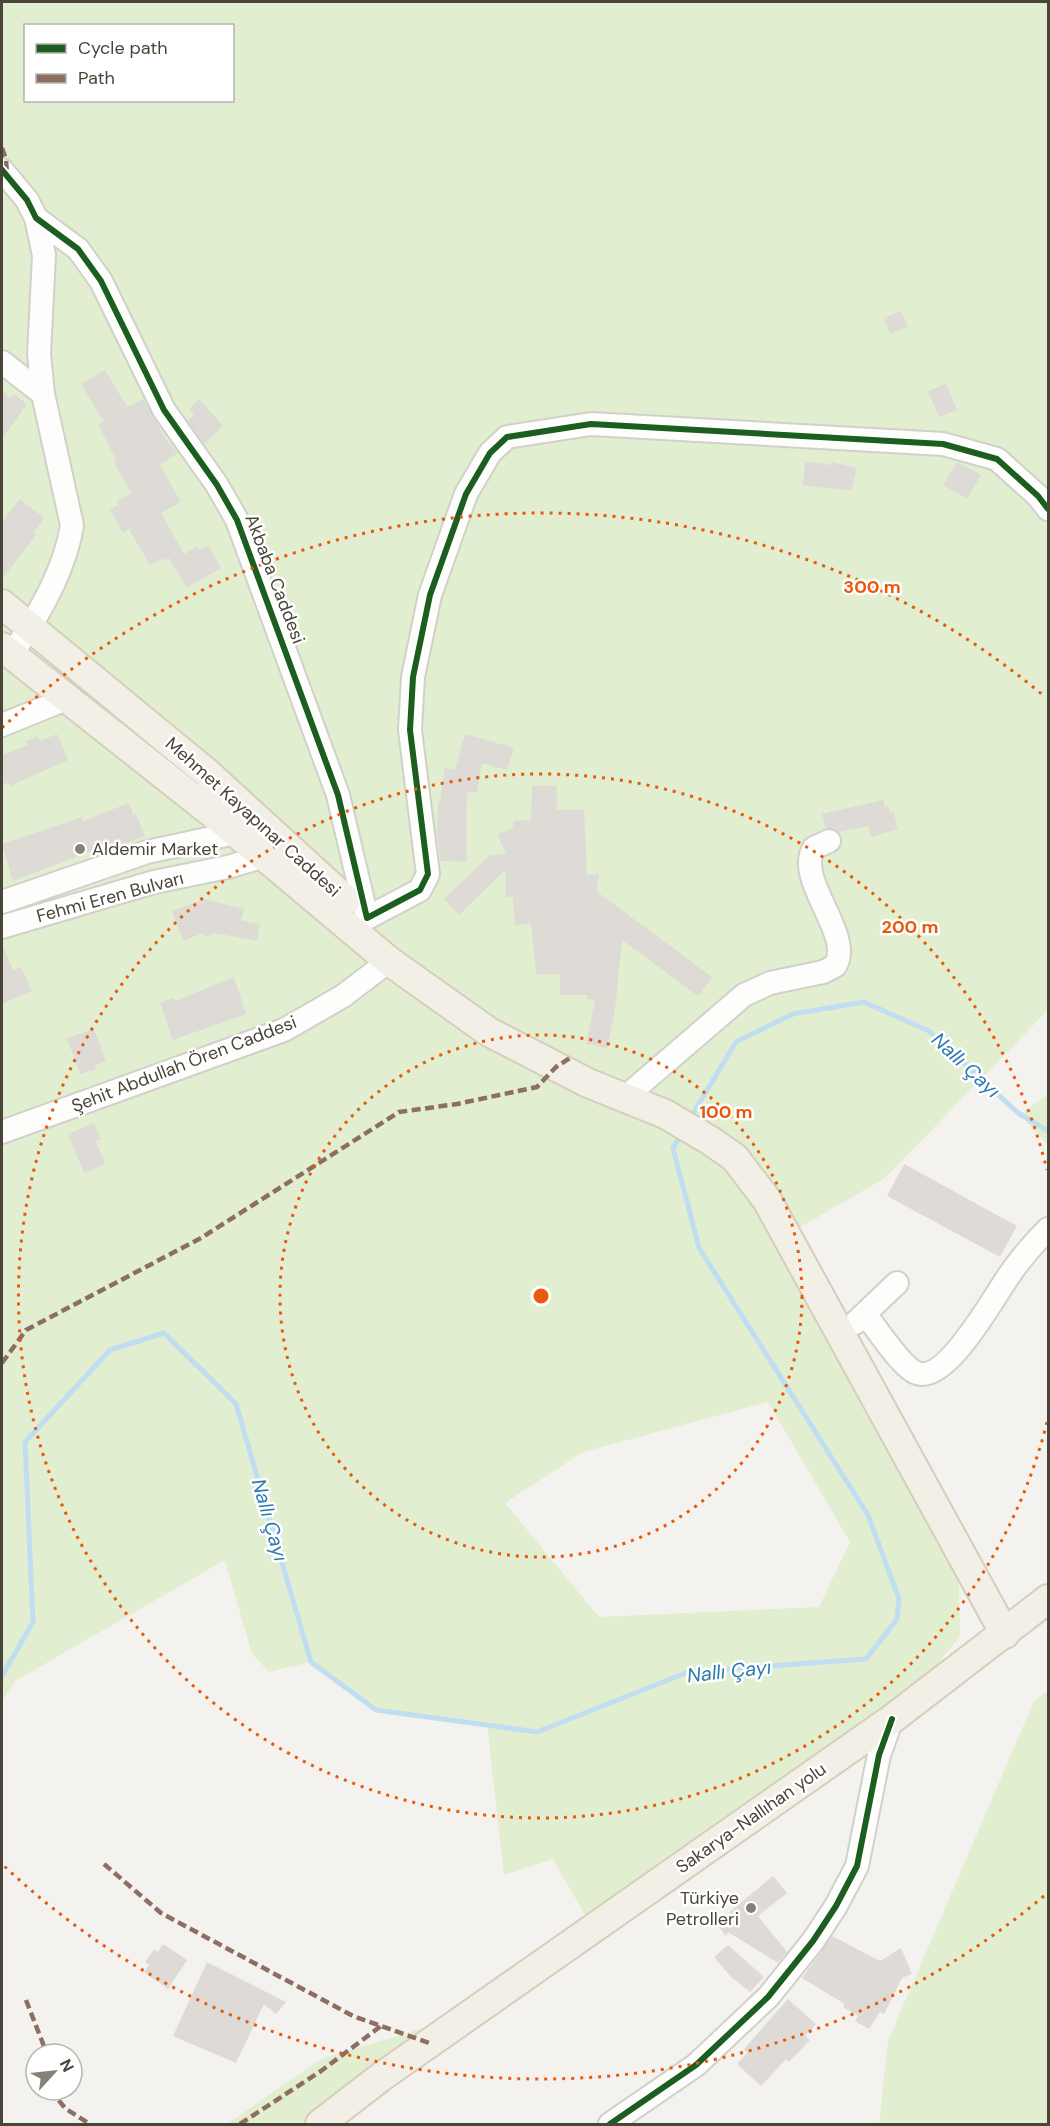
<svg xmlns="http://www.w3.org/2000/svg" width="1050" height="2126" font-family="'DM Sans',sans-serif">
  <style>
    .green { fill: #e1eecf; fill-rule: evenodd }
    .lines { fill: none; stroke-linecap: round; stroke-linejoin: round }
    .stream { stroke: #c0ddf1; stroke-width: 5 }
    .building { fill: #dedbd6 }
    .minor-casing { stroke: #d2d0cb; stroke-width: 26 }
    .major-casing { stroke: #d6cebb; stroke-width: 32 }
    .minor { stroke: #fdfdfc; stroke-width: 22 }
    .major { stroke: #f2efe6; stroke-width: 28 }
    .quiet { stroke: #8d6e63; stroke-width: 4.5; stroke-dasharray: 9 4.5; stroke-linecap: butt }
    .cycleway-casing { stroke: #fff; stroke-width: 10 }
    .cycleway { stroke: #1b5e20; stroke-width: 6 }
    .ring { fill: none; stroke: #e8590c; stroke-width: 3; stroke-dasharray: 3 6 }
    .poi-dot { fill: #868178; stroke: #fff; stroke-width: 2 }
    .labels { text-anchor: middle; stroke-width: 5; stroke-linejoin: round; paint-order: stroke }
    .street-label { font-size: 18px; fill: #4b4439; stroke: #fff }
    .poi-label { font-size: 18px; fill: #4b4439; stroke: #fff; text-anchor: start }
    .water-label { font-size: 20px; font-style: italic; fill: #2e7ab2; stroke: #fff }
    .centre { fill: #e8590c; stroke: #fff; stroke-width: 3 }
    .ring-label { font-size: 18px; text-anchor: middle; font-weight: bold; fill: #e8590c; stroke: #fff; stroke-width: 5; stroke-linejoin: round; paint-order: stroke }
  </style>
  <rect width="100%" height="100%" fill="#f4f2ee"/>
  <path class="green" d="M2,2H1048V1010L885,1178L773,1243L959,1578L960,1636L892,1719L593,1929L553,1859L504,1875L487,1725L372,1707L311,1662L269,1672L252,1654L225,1560L15,1681L2,1701ZM26,26H232V100H26ZM768,1402L850,1542L819,1607L599,1617L505,1503L583,1452Z
    M1048,1094V1145L1020,1115Z
    M1048,1691V2124H879L888,2041L1034,1701Z
    M427,2027L436,2039L320,2124H227L321,2059Z"/>
  <g class="lines">
    <path class="stream" d="M689,1120L736,1042L793,1014L864,1002L929,1031L1018,1113L1048,1131
      M2,1676L33,1622L25,1442L110,1350L164,1333L236,1404L311,1662L376,1710L537,1732L688,1672L866,1659L897,1619L899,1599L868,1515L699,1248L673,1148L682,1133"/>
  </g>
  <path class="building" d="M901,311L908,327L890,334L884,318Z
    M105,370L126,405L128,407L143,399L165,438L178,453L160,465L181,502L161,513L184,554L197,547L199,550L208,545L221,568L187,588L169,558L164,561L162,558L150,565L129,529L123,533L110,510L119,505L116,502L131,493L113,461L116,460L98,424L104,422L81,384Z
    M946,384L957,410L939,417L928,391Z
    M2,391L10,398L13,394L27,404L2,439Z
    M199,399L223,426L204,444L188,421L194,414L189,409Z
    M805,461L831,465L832,462L857,468L851,491L803,485Z
    M957,462L981,475L967,499L943,485Z
    M20,499L44,518L33,533L36,535L2,579V522Z
    M57,734L68,760L10,786L9,782L2,785V755L28,745L26,741L38,736L40,741Z
    M465,734L514,748L507,770L482,763L477,793L467,791L466,862L440,861L437,834L438,801H440L445,768L455,770Z
    M532,786H557V810H584L587,875L599,874L596,891L712,977L698,996L622,940L615,1010L607,1048L586,1044L595,1000L587,999V995H560V974H536L531,924L515,925L513,897H506L505,870L459,915L444,899L490,855L506,854L497,834L513,828V821L531,820Z
    M883,800L885,807L888,806L890,812L893,811L898,829L871,837L868,826L839,832L826,828L822,814Z
    M129,803L133,815L136,814L145,836L112,849L109,844L13,881L2,844L82,817L83,821Z
    M204,899L244,909L241,920L260,924L257,941L215,933L204,937L203,933L183,941L172,911Z
    M2,944L13,970L21,967L32,991L2,1004Z
    M234,977L246,1014L173,1040L160,1003L173,998L175,1001Z
    M94,1029L106,1061L94,1066L96,1069L80,1074L67,1038Z
    M94,1123L101,1140L96,1141L105,1164L84,1173L68,1134Z
    M904,1164L1017,1226L1000,1257L887,1196Z
    M773,1876L787,1893L758,1916L787,1952L778,1963L728,1932L726,1936L716,1923Z
    M832,1936L880,1961L901,1948L912,1974L902,1978L884,2014L880,2012L869,2029L855,2021L858,2016L843,2007L845,2004L802,1978Z
    M163,1944L187,1960L168,1989L144,1972L149,1965L145,1962L154,1950L158,1952Z
    M728,1945L764,1977L750,1992L731,1977L714,1957Z
    M207,1962L286,2002L276,2014L264,2004L236,2063L173,2036Z
    M788,1999L816,2024L805,2036L810,2040L789,2062L786,2059L761,2086L737,2064L747,2053L744,2049Z"/>
  <g class="lines">
    <g class="minor-casing">
      <path id="minor" d="M2,170L27,200L36,218L78,249L101,281L164,410L217,485L237,520L338,795L367,918L420,890L428,874L410,730L413,677L430,595L466,494L490,453L507,437L591,424L943,444L997,459L1038,496L1048,509
        M2,362L43,394
        M11,655C38,617 65,571 72,525L43,394L39,354L44,255L36,218
        M2,725L66,699
        M2,902L147,852L235,833L247,827
        M2,927L154,882L228,867L278,852
        M630,1093L744,995L770,983L823,972L835,966C855,936 794,879 814,848L829,841
        M2,1132L284,1030L343,996L389,961
        M866,1315C877,1329 902,1368 917,1373C947,1384 995,1295 1010,1274C1021,1258 1035,1242 1048,1229
        M855,1323L897,1283
        M610,2124L696,2065L768,1997L813,1941L836,1906L857,1866L879,1755L892,1719"/>
    </g>
    <g class="major-casing">
      <path id="major" d="M2,604L206,772L346,900
        M2,647L222,821L389,961L489,1032L588,1083L665,1114L711,1141L735,1158L767,1200L1005,1634
        M320,2124L381,2077L892,1719L1048,1599"/>
    </g>
    <use href="#minor" class="minor"/>
    <use href="#major" class="major"/>
    <path class="quiet" d="M2,148L6,159L7,174
      M2,1363L26,1330L201,1238L399,1112L457,1104L537,1087L556,1067L570,1058
      M104,1864L161,1913L353,2016L429,2043
      M26,2000L47,2054
      M50,2090L66,2109L90,2124
      M240,2124L321,2071L381,2026"/>
    <g class="cycleway-casing">
      <path id="cycleway" d="M2,170L27,200L36,218L78,249L101,281L164,410L217,485L237,520L338,795L367,918L420,890L428,874L410,730L413,677L430,595L466,494L490,453L507,437L591,424L943,444L997,459L1038,496L1048,509
        M610,2124L696,2065L768,1997L813,1941L836,1906L857,1866L879,1755L892,1719"/>
    </g>
    <use href="#cycleway" class="cycleway"/>
  </g>
  <g class="ring">
    <circle cx="541" cy="1296" r="261"/>
    <path d="M1047 1422A522 522 0 1 1 1047 1170"/>
    <path d="M1044 1896A783 783 0 0 1 2 1864M2 728A783 783 0 0 1 1044 696"/>
  </g>
  <g class="poi-dot">
    <circle cx="80" cy="849" r="6"/>
    <circle cx="751" cy="1908" r="6"/>
  </g>
  <g class="labels">
    <g class="street-label">
      <text transform="translate(275 579) rotate(69)" y="6">Akbaba Caddesi</text>
      <text transform="translate(253 817) rotate(42)" y="6">Mehmet Kayapınar Caddesi</text>
      <text transform="translate(110 897) rotate(-15)" y="6">Fehmi Eren Bulvarı</text>
      <text transform="translate(184 1064) rotate(-21)" y="6">Şehit Abdullah Ören Caddesi</text>
      <text transform="translate(751 1818) rotate(-35)" y="6">Sakarya-Nallıhan yolu</text>
    </g>
    <g class="poi-label">
      <text x="92" y="855">Aldemir Market</text>
      <text x="739" y="1904" text-anchor="end">Türkiye<tspan x="739" dy="21">Petrolleri</tspan></text>
    </g>
    <g class="water-label">
      <text transform="translate(966 1065) rotate(43)" y="7">Nallı Çayı</text>
      <text transform="translate(270 1520) rotate(74)" y="7">Nallı Çayı</text>
      <text transform="translate(729 1671) rotate(-6)" y="7">Nallı Çayı</text>
    </g>
  </g>
  <circle cx="541" cy="1296" r="9" class="centre"/>
  <g class="ring-label">
    <text x="872" y="593">300 m</text>
    <text x="910" y="933">200 m</text>
    <text x="726" y="1118">100 m</text>
  </g>
  <rect width="1050" height="2126" fill="none" stroke="#4b4439" stroke-width="6"/>
  <rect x="24" y="24" width="210" height="78" fill="#ffffff" stroke="#b7b4b0" stroke-width="1.5"/>
  <rect x="36" y="44" width="30" height="9" fill="#1b5e20" stroke="#b7b4b0" stroke-width="1.5"/>
  <text x="78" y="54" font-size="18" fill="#4b4439">Cycle path</text>
  <rect x="36" y="74" width="30" height="9" fill="#8d6e63" stroke="#b7b4b0" stroke-width="1.5"/>
  <text x="78" y="84" font-size="18" fill="#4b4439">Path</text>
  <g transform="translate(54 2072) rotate(63)"><circle r="28" fill="#ffffff" stroke="#b7b4b0" stroke-width="1.5"/>
  <path d="M0-4.5L10 22L0 15L-10 22Z" fill="#868178"/>
  <text y="-9" font-size="16" font-weight="bold" text-anchor="middle" fill="#4b4439">N</text>
  </g>
</svg>
